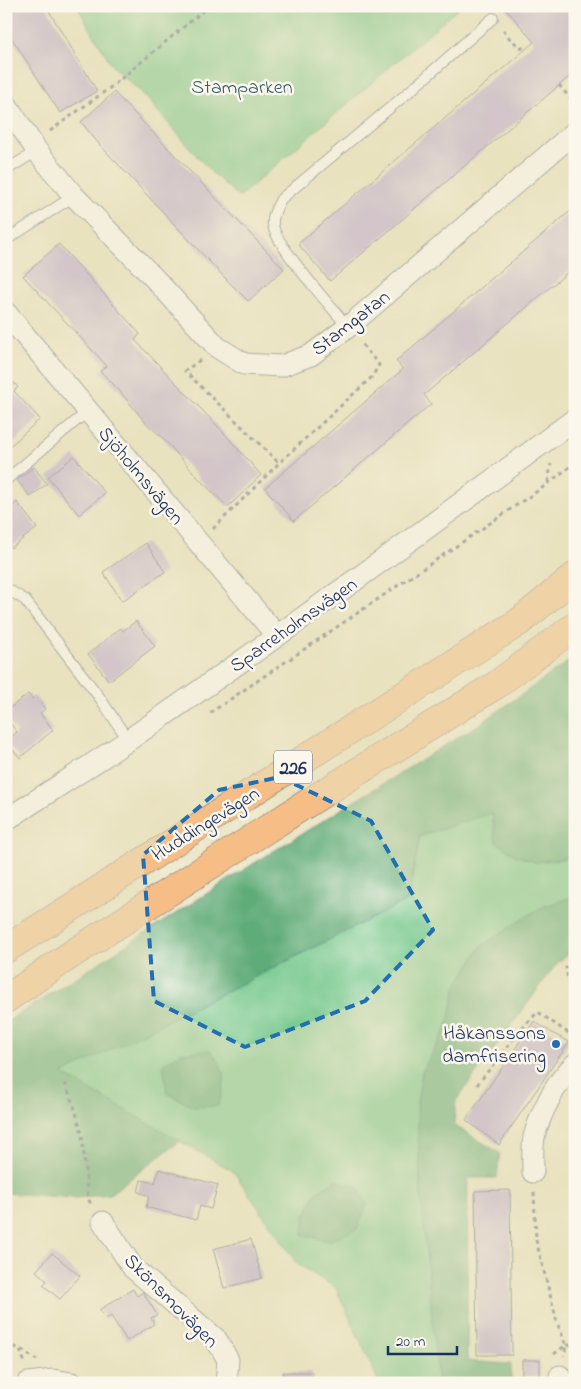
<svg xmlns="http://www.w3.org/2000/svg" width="581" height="1389" font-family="'Indie Flower',sans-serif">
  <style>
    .green { fill: #73c88d; stroke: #477c76 }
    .forest { fill: #5eac78; stroke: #3c6e6b }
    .building { fill: #b8a3d4 }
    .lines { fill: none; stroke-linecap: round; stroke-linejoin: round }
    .service-casing { stroke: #636e80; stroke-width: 12 }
    .minor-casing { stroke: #636e80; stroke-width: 23 }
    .primary-casing { stroke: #636e80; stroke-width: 29 }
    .path { stroke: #636e80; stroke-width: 3; stroke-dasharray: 4 4; stroke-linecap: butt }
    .service { stroke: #fff; stroke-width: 10 }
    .minor { stroke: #fff; stroke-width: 21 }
    .primary { stroke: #f6be86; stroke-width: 28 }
    .marked { fill: none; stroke: #1f6fb2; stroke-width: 4; stroke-dasharray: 10 6; stroke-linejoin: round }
    .poi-dot { fill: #1f6fb2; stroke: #fbf7ec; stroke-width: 2 }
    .labels { text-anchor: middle; stroke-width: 5; stroke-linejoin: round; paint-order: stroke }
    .shield { fill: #fbf7ec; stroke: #5e6b89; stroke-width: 1 }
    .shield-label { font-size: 19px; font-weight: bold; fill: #1b2f5e }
    .park-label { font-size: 20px; fill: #355d6c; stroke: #fbf7ec }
    .street-label { font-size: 20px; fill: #1b2f5e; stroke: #fbf7ec }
    .poi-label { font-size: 20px; fill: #1b2f5e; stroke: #fbf7ec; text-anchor: end }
  </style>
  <rect width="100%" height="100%" fill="#fbf7ec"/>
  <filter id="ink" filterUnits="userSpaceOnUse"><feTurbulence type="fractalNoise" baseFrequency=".02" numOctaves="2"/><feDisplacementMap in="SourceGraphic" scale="10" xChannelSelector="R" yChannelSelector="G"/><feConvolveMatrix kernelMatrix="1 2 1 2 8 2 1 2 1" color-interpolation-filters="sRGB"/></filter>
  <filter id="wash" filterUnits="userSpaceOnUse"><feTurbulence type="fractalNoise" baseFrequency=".0096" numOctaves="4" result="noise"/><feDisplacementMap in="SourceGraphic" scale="20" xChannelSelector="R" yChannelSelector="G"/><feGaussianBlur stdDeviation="1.12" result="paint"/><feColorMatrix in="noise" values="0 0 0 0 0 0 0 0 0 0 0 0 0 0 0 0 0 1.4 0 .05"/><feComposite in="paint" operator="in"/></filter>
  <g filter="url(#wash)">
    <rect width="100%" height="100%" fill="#e9e2bf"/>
    <path class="green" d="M77,6H461L239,197L211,172L141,92L113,67Z
      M492,813L496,842L535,862L575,857V896L540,908L457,985L447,1027L422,1072L420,1183L438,1383H377V1378L336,1288L297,1264L233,1171L61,1074L408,900L420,836Z"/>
    <path class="forest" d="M575,657V857L535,862L515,855L496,842L492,813L420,836L408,900L62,1074L180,1141L110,1194L76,1198L6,1193V1022L264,857L481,723Z
      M575,896V950L558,962L456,1101L454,1125L500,1153L497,1178H468L467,1361L511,1364V1383H438L420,1183L417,1101L422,1072L447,1027L457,985L481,946L540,908Z
      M210,1050C229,1073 226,1080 218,1106L193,1107L167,1093L163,1064L181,1053Z
      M335,1180L357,1186L367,1205L357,1229L329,1241L303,1235L305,1216L316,1192Z"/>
    <g id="blocks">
      <path class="building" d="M6,6H46L97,91L60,113L6,29Z
        M509,6H575V82L570,76L330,281L298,244L534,42L506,9Z
        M114,92L284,269L248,301L223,276L100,145L81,122Z
        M575,207V266L424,395L431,404L294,521L265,488L403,369L396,361Z
        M59,244L140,334L135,340L224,433L261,475L228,507L203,483L162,437L145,422L119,390L100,371L107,366L23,276Z
        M6,375L18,387L14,391L40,419L9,447L6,444Z
        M74,456L105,493L79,515L48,477Z
        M34,467L47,484L30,497L17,480Z
        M17,502L37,528L11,548L6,541V511Z
        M146,543L165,572L122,601L103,572Z
        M136,621L155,646L109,681L88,654L121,628L123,631Z
        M28,694L32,699L35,696L45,709L40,713L53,730L20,758L6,742L17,732L6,718V711Z
        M534,1021L552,1033L569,1042L499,1145L466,1120Z
        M159,1169L218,1185L211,1209L200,1206L196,1220L146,1207L149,1196L138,1192L141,1180L155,1183Z
        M510,1190L512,1355H477L475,1191Z
        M251,1239L262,1278L224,1288L213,1249Z
        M52,1253L80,1276L60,1299L43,1285L47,1281L36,1271Z
        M133,1289L137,1296L143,1292L157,1315L151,1318L154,1324L127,1341L111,1316L106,1319L99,1310Z
        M522,1360H540V1376H522Z
        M283,1372H312V1383H283Z"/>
    </g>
  </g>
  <g filter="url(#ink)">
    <use href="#blocks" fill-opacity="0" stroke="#636e80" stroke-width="1"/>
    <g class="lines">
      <g class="service-casing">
        <path id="service" d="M6,170L37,151
          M6,240L74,196
          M348,327C334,310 273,243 273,224C272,215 277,207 281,199L410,91L493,18
          M6,480L88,411
          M6,588L25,600L100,698L128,740"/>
      </g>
      <g class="minor-casing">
        <path id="minor" d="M6,104L37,151L74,196L155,279L217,347L244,364L281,366L311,355L348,327L575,132
          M6,313L277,636
          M6,820C47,793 89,767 130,739C280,636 428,528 575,419
          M533,1172C533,1161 532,1148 534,1137C541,1111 556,1082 575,1064
          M103,1222L133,1268L216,1339L228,1360L226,1383
          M560,1376L563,1383
          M28,1383L53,1380L72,1383"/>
      </g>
      <g class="primary-casing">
        <path id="primary" d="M6,949L519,622L575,576
          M6,999L75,952L295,811L496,685L575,626"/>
      </g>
      <path class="path" d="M503,30L511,40L525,50
        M559,85L575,104
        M50,131L111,87L209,6
        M200,360L185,371L279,463
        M548,482L551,464
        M213,529L279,463L372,377L379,365L361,343
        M210,713L542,488L575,463
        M575,962L566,968L569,985L575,992
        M65,1083L74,1106L82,1134L88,1199L92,1205
        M477,1085L523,1027L538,1012L575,1038
        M534,1192L536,1240L557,1322L566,1345L564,1356
        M6,1344L20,1349L37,1360
        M20,1350L25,1363
        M554,1354L566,1345H575"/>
      <use href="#service" class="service"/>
      <use href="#minor" class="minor"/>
      <use href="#primary" class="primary"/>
    </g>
  </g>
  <path d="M0 0H581V1389H0ZM280,777L371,821L433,930L365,1001L245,1047L154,1001L143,855L219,790Z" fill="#e9e2bf" fill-opacity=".55" fill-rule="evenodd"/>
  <path class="marked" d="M280,777L371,821L433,930L365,1001L245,1047L154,1001L143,855L219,790Z"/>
  <circle class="poi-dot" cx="556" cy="1044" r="5"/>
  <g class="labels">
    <rect class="shield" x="274" y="750.5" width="38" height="33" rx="4"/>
    <g class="shield-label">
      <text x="293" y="774">226</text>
    </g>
    <g class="park-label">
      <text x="242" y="93">Stamparken</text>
    </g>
    <g class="street-label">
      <text transform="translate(350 322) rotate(-38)" y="7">Stamgatan</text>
      <text transform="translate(142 475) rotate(50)" y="7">Sjöholmsvägen</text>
      <text transform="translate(293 624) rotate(-35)" y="7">Sparreholmsvägen</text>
      <text transform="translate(205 823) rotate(-32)" y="7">Huddingevägen</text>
      <text transform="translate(172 1300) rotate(45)" y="7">Skönsmovägen</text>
    </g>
    <g class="poi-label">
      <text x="546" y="1039">Håkanssons<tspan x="546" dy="23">damfrisering</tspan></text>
    </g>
  </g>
  <rect width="581" height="1389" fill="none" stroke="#fbf7ec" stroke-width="25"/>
  <path d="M388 1346v8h69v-8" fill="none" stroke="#1b2f5e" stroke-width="2.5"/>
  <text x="396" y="1346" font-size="15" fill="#1b2f5e" stroke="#fbf7ec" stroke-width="4" paint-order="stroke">20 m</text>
</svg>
